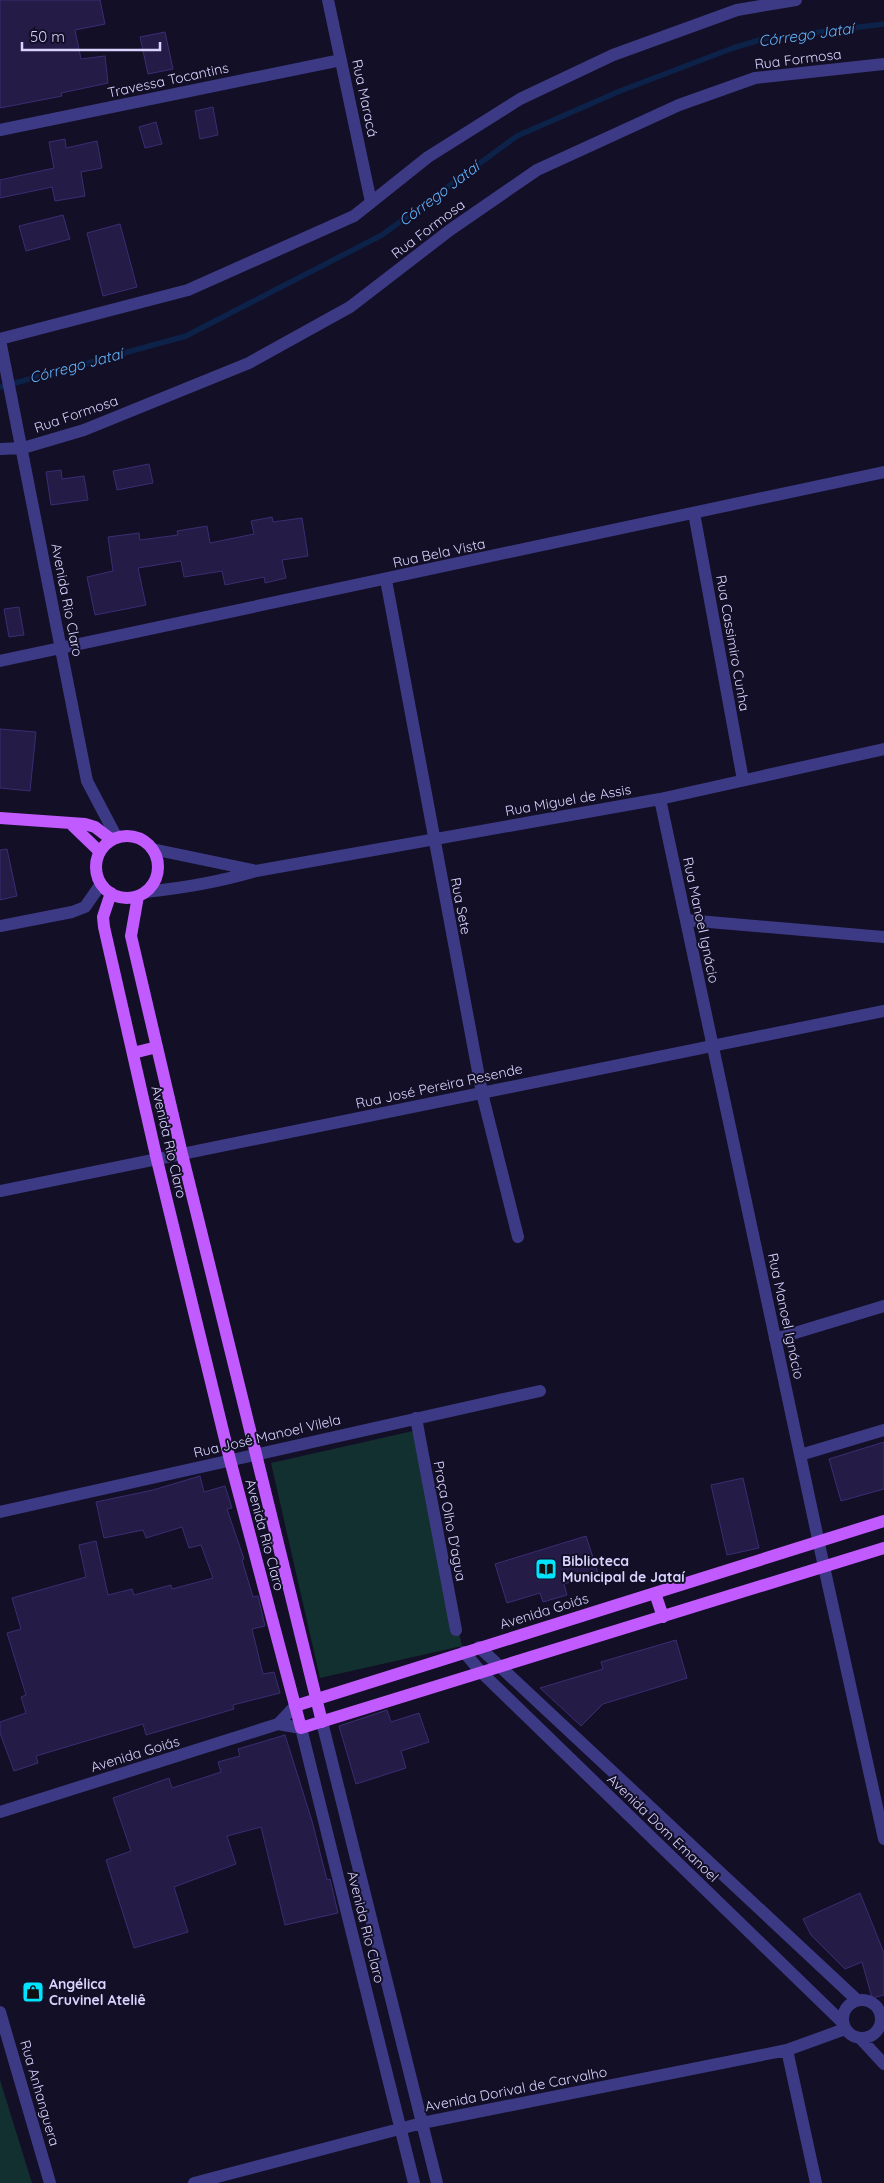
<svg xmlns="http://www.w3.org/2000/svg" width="884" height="2183" font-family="Quicksand,sans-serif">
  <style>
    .green { fill: #12302f }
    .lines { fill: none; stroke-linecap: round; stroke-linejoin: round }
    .stream { stroke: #0c2248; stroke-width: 5.5 }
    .building { fill: #241b47; stroke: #3b2d73 }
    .minor { stroke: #3d3a85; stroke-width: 12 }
    .major { stroke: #c25bff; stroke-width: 12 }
    .labels { text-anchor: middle; stroke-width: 4; stroke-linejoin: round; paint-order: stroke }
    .street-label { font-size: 14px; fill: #d9d4ff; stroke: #130f26 }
    .poi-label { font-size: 14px; font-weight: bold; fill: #d9d4ff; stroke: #130f26; text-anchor: start }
    .water-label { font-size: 15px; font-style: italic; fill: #62b6ff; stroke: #130f26 }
  </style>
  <rect width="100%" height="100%" fill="#130f26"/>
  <path class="green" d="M413,1431L462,1646L320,1678L271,1463Z
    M0,2080L32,2183H0Z"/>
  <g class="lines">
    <path class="stream" d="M0,387L186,336L382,235L517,136L620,91L733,48L763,39L884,24"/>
  </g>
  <path class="building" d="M0,0H100L105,24L75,30L81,59L105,56L108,83L61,93L62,96L0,108Z
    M165,32L173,69L148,74L140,37Z
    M213,107L218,135L200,139L195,111Z
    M156,122L162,144L145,148L139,127Z
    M65,139L66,148L97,141L102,168L81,172L85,196L55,201L52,187L0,198V180L54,168L49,142Z
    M63,215L70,239L26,251L19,226Z
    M120,224L137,287L103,296L87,233Z
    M149,464L153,483L117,490L113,471Z
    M61,470L62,479L84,476L88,500L51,505L46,472Z
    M272,517L273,522L302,518L308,556L282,560L286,578L265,583L264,577L225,585L222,571L184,577L181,561L138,568L146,605L95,615L87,577L113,571L108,537L139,533L140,540L178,535L177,531L207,526L210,543L254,534L251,521Z
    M19,607L24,635L9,637L4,609Z
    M0,729L36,732L30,791L0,788Z
    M7,849L17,896L0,900V850Z
    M884,1442V1489L841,1501L829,1459Z
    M200,1476L204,1492L225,1486L232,1508L227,1509L244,1559L242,1560L253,1597L258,1596L265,1626L252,1629L263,1674L274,1672L280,1693L233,1705L234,1709L146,1735L143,1724L36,1756L38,1763L14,1771L0,1733V1722L26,1713L21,1697L26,1695L7,1633L21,1629L12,1598L86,1577L79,1545L96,1541L108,1595L132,1589L134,1595L171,1585L172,1589L213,1578L201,1545L189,1548L182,1527L146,1538L143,1530L104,1538L96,1502L153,1490Z
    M743,1478L759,1548L727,1555L711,1485Z
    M586,1536L598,1573L564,1584L567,1595L543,1602L540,1593L507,1603L495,1564Z
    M676,1640L687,1678L603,1704L581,1726L540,1688L603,1669L601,1662Z
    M387,1710L391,1722L419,1713L429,1742L401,1751L406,1768L356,1784L339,1726Z
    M285,1735L312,1821L327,1880L330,1879L338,1913L285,1925L261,1827L227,1836L236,1864L174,1887L188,1932L134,1948L106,1860L131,1851L113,1798L169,1778L172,1788L221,1772L218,1762L240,1756L238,1749Z
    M860,1893L884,1953V1995L872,1998L862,1962L845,1969L811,1935L803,1919Z"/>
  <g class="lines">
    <path class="minor" d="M328,0L371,202
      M0,130L341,60
      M0,339L188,290L354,216L428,157L520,99L613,55L737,10L796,0
      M0,340L87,781L117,838
      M0,449L23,448L84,430L249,363L350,307L450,230L537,170L679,105L755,78L884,64
      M694,513L743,780
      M386,580L482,1093L518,1237
      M0,661L884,472
      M660,799L821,1553L884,1839
      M152,849L253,870
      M145,892C184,888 219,882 256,871L660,799L884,749
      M686,920L884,937
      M0,926L72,912L85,907L101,884
      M0,1191L884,1011
      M775,1339L884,1306
      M416,1418L456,1630
      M800,1455L884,1430
      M0,1512L540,1391
      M479,1647L857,2000
      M464,1652L481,1672L843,2023
      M322,1722L437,2183
      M278,1724L295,1706
      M0,1812L278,1724L301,1728L414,2183
      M843 2019a19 19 0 1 1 38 0a19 19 0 1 1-38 0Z
      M0,2012L50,2183
      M860,2038L884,2064
      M787,2050L816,2183
      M194,2183L422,2123L787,2050L845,2029"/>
    <path class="major" d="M0,818L85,824L95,827L112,840
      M71,824L100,852
      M96 867a31 31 0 1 1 62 0a31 31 0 1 1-62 0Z
      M111,893L103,917L104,927L157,1160L230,1460L301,1728L884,1548
      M138,896L131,936L182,1154L322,1722
      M133,1053L157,1047
      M655,1593L663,1617
      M295,1706L884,1521"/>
  </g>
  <defs>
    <g id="library-square" transform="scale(1.125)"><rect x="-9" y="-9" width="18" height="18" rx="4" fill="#00e5ff" stroke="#130f26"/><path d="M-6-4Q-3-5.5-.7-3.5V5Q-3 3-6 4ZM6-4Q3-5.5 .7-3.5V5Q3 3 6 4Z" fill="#111"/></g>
    <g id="shop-square" transform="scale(1.125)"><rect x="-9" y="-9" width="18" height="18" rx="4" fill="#00e5ff" stroke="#130f26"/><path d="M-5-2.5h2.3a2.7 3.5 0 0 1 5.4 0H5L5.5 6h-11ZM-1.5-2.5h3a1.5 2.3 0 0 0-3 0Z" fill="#111"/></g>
  </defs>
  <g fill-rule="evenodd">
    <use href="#library-square" x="546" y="1569"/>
    <use href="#shop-square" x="33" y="1992"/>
  </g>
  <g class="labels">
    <g class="street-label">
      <text transform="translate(798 59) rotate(-7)" y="5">Rua Formosa</text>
      <text transform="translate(168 80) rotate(-12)" y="5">Travessa Tocantins</text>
      <text transform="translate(365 98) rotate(78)" y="5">Rua Maracá</text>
      <text transform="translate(428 229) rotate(-37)" y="5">Rua Formosa</text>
      <text transform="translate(76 414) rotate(-19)" y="5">Rua Formosa</text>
      <text transform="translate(439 553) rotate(-12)" y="5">Rua Bela Vista</text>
      <text transform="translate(67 600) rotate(79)" y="5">Avenida Rio Claro</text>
      <text transform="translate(733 643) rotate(80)" y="5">Rua Cassimiro Cunha</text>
      <text transform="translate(568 800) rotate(-10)" y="5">Rua Miguel de Assis</text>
      <text transform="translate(461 906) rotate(79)" y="5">Rua Sete</text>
      <text transform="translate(701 920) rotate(78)" y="5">Rua Manoel Ignácio</text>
      <text transform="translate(439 1086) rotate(-12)" y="5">Rua José Pereira Resende</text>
      <text transform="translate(169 1142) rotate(77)" y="5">Avenida Rio Claro</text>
      <text transform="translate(786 1316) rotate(78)" y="5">Rua Manoel Ignácio</text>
      <text transform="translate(267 1436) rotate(-13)" y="5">Rua José Manoel Vilela</text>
      <text transform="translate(450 1521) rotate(79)" y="5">Praça Olho D'agua</text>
      <text transform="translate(265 1535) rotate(75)" y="5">Avenida Rio Claro</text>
      <text transform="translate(544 1611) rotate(-17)" y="5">Avenida Goiás</text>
      <text transform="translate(135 1754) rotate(-17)" y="5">Avenida Goiás</text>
      <text transform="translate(663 1828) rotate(44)" y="5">Avenida Dom Emanoel</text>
      <text transform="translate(366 1927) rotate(76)" y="5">Avenida Rio Claro</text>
      <text transform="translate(516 2089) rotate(-11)" y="5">Avenida Dorival de Carvalho</text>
      <text transform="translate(40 2093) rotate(74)" y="5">Rua Anhanguera</text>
    </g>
    <g class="poi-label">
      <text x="562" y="1566">Biblioteca<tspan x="562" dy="16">Municipal de Jataí</tspan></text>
      <text x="49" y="1989">Angélica<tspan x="49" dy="16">Cruvinel Ateliê</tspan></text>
    </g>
    <g class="water-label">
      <text transform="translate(806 35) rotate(-8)" y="5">Córrego Jataí</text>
      <text transform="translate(439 194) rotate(-37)" y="5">Córrego Jataí</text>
      <text transform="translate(76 366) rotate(-15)" y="5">Córrego Jataí</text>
    </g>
  </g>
  <path d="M22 42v8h138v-8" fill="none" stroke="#d9d4ff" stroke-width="2.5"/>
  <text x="30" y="42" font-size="15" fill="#d9d4ff" stroke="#130f26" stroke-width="4" paint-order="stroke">50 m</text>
</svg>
